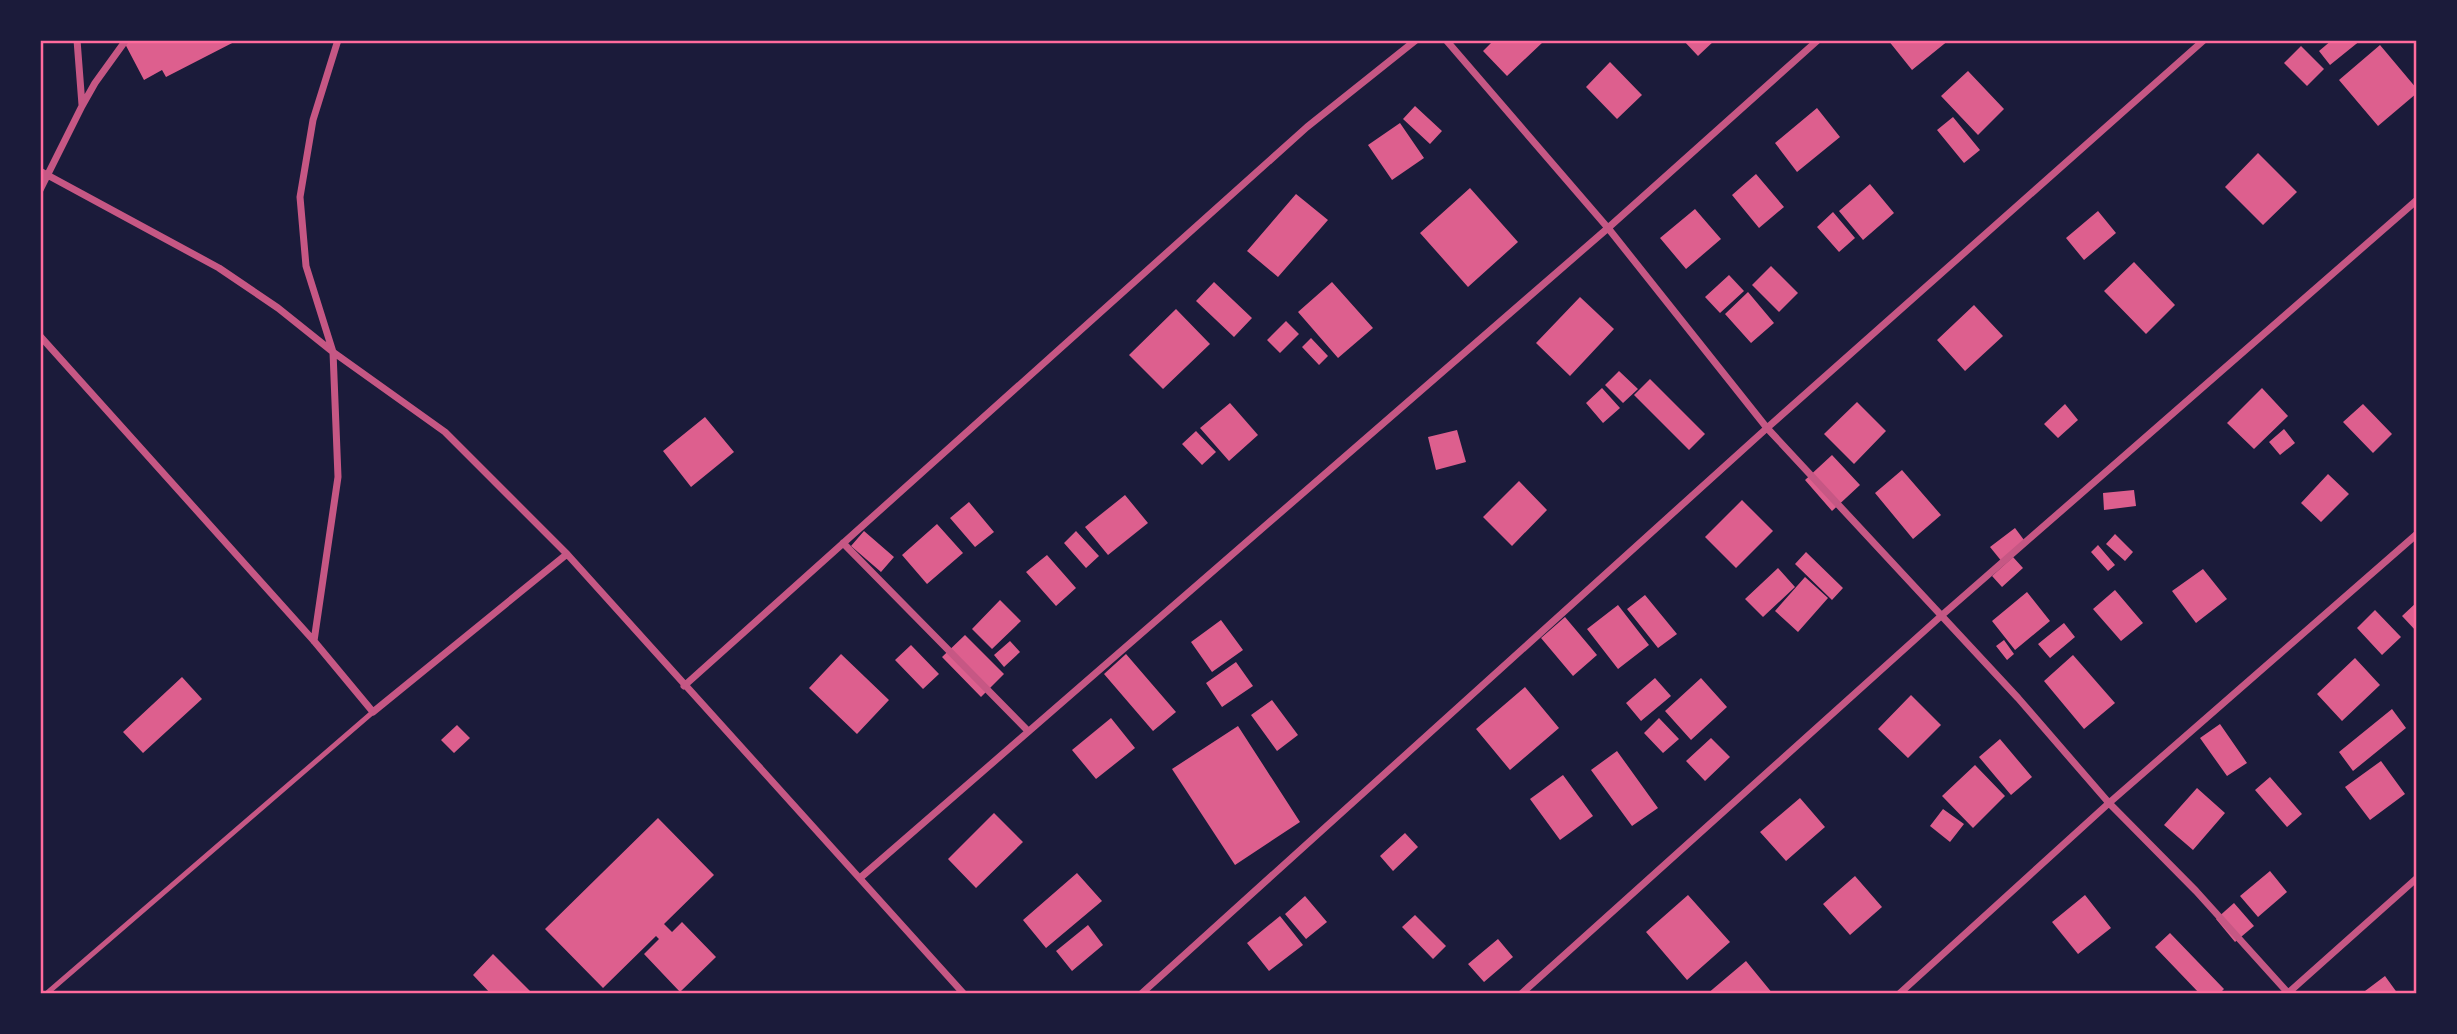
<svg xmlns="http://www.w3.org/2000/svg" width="2457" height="1034" font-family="'Source Sans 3',sans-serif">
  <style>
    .building { fill: #dd5f8e }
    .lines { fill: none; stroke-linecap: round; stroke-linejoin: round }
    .service { stroke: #c65784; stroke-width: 5 }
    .minor { stroke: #c65784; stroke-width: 7 }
    .neatline { fill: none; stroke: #ff6b9d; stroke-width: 2.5 }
  </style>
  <rect width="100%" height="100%" fill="#1b1b3a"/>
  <path class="building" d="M123,40H238L166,77L162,70L144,80Z
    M1494,40H1541L1543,42L1507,76L1483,51Z
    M1683,40H1715L1698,56Z
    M1888,40H1949L1912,70Z
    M2332,40H2361L2330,65L2319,51Z
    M2380,45L2417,89V93L2378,126L2339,80Z
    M2301,46L2324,69L2307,86L2284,63Z
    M1610,62L1642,95L1617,119L1586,87Z
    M1968,71L2004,109L1978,135L1941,96Z
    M1415,106L1442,131L1430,144L1403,119Z
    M1817,108L1840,137L1797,172L1775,143Z
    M1953,117L1980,150L1964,163L1937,130Z
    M1400,123L1424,158L1392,180L1368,145Z
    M2258,153L2297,192L2263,225L2225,187Z
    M1756,174L1784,207L1759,228L1732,195Z
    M1870,184L1894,213L1863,240L1839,211Z
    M1470,188L1518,242L1468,287L1420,233Z
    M1296,194L1328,220L1278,277L1247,251Z
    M1695,209L1721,239L1686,269L1660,238Z
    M2098,211L2116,233L2084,260L2066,238Z
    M1833,212L1855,238L1839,252L1817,227Z
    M2134,262L2175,305L2146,334L2104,291Z
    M1771,266L1798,293L1779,312L1752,285Z
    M1729,275L1744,291L1720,313L1705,297Z
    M1214,282L1252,318L1234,337L1196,301Z
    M1332,282L1373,328L1338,358L1298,312Z
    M1748,292L1774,323L1751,343L1725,314Z
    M1580,297L1614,329L1570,376L1536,343Z
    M1974,305L2003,336L1965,371L1937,340Z
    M1176,309L1210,344L1163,389L1129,355Z
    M1286,321L1299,334L1280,353L1267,340Z
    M1311,338L1328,356L1319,365L1302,347Z
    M1619,371L1638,389L1623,403L1605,385Z
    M1650,379L1705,434L1689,450L1634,395Z
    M1602,388L1620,408L1603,423L1586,403Z
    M2262,388L2288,416L2254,449L2227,423Z
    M1857,402L1886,431L1854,464L1824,434Z
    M1230,403L1258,435L1229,461L1200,428Z
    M2065,404L2078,420L2058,438L2044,424Z
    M2363,404L2392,434L2373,453L2343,422Z
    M705,417L734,452L691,487L663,451Z
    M2284,429L2295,443L2280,455L2269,442Z
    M1457,430L1466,462L1436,470L1428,437Z
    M1196,431L1216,452L1202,465L1182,444Z
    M1832,455L1860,485L1832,511L1805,480Z
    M1902,470L1941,515L1913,539L1875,493Z
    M2328,474L2349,494L2321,522L2301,503Z
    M1519,481L1547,510L1512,546L1483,517Z
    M2134,490L2136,506L2104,510L2103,493Z
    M1125,495L1148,523L1108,555L1085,527Z
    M1742,500L1773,531L1736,568L1705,537Z
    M969,502L994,532L975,547L950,518Z
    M937,524L963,553L927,584L902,555Z
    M2015,528L2027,544L2003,563L1990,547Z
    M864,531L894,557L881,572L851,546Z
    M1076,531L1099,556L1086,568L1064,543Z
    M2115,534L2133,552L2125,561L2106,544Z
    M2098,545L2115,565L2108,571L2091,552Z
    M1806,552L1843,588L1832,600L1795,564Z
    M1047,555L1076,588L1056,606L1026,572Z
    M2013,557L2023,568L2002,587L1992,576Z
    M1778,568L1795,587L1763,617L1745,599Z
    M2203,569L2227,599L2196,623L2172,591Z
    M1805,577L1828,598L1798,632L1775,611Z
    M2115,590L2143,623L2121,641L2093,609Z
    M2027,592L2050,621L2015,650L1992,621Z
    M1645,595L1677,634L1658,648L1627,609Z
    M1000,600L1021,621L992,649L972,629Z
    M2417,602V632L2402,616Z
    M1618,605L1649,645L1618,669L1587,629Z
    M2375,610L2401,637L2382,655L2357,628Z
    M1565,617L1597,655L1573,676L1541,638Z
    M1221,620L1243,650L1212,672L1191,642Z
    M2064,623L2075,637L2050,658L2038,644Z
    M965,635L1004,674L981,697L942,657Z
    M2004,640L2014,654L2007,660L1996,646Z
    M1010,641L1020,652L1004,667L994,655Z
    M911,645L939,674L923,689L895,660Z
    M841,654L889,700L857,734L809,688Z
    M1126,654L1176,712L1153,731L1104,674Z
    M2073,655L2115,703L2084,729L2044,681Z
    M2355,658L2380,685L2342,721L2317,694Z
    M1236,662L1253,686L1222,707L1206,683Z
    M182,677L202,699L143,753L123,732Z
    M1655,678L1671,696L1641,721L1626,703Z
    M1701,678L1727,707L1691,740L1665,711Z
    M1525,687L1559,728L1510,770L1476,729Z
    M1911,695L1941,725L1908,758L1878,729Z
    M1272,700L1298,735L1277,751L1251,715Z
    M2392,709L2406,728L2353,771L2339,752Z
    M1111,718L1135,748L1096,779L1072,750Z
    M1659,718L1679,739L1663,753L1644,733Z
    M2220,724L2247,763L2227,776L2200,738Z
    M457,725L470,738L454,753L441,740Z
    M1238,726L1300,822L1235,865L1172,769Z
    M1711,738L1730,757L1705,781L1686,761Z
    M2000,739L2032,777L2011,795L1979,757Z
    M1617,751L1658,808L1632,826L1591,770Z
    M2381,761L2405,794L2370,820L2345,787Z
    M1975,765L2005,796L1973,828L1942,796Z
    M1563,775L1593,816L1560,840L1530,799Z
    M2270,777L2302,814L2287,827L2255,790Z
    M2197,788L2225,813L2193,850L2164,825Z
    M1800,798L1825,827L1786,861L1760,832Z
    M1943,809L1964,824L1950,842L1930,826Z
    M994,813L1023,842L976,888L948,859Z
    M658,818L714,875L664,924L672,932L682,922L716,957L680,992L644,954L659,939L656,936L603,988L545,929Z
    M1405,833L1418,847L1393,871L1380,856Z
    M2270,871L2287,892L2258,917L2240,896Z
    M1077,873L1102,901L1046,948L1023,920Z
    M1855,876L1882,907L1850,935L1823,904Z
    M1688,895L1730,942L1687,980L1646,932Z
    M2085,895L2111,928L2078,954L2052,922Z
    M1305,896L1327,922L1306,939L1285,914Z
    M2234,903L2254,926L2235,942L2216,919Z
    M1415,915L1446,946L1433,959L1402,927Z
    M1280,916L1303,945L1269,971L1247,943Z
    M1088,925L1103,945L1072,971L1056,951Z
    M2170,933L2224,989L2219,994H2200L2155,947Z
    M1498,939L1513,957L1484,982L1468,964Z
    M493,954L533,994H491L473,975Z
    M1746,961L1773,994H1707Z
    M2385,976L2398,994H2361Z"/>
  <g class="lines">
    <path class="service" d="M46,994L373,712"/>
    <path class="minor" d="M77,40L82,105
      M1446,40L1608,228L1767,428L2018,698L2109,803L2196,891L2289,994
      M40,171L219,268L278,308L333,352L445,432L567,554L964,994
      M40,190L82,106L95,83L126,40
      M40,336L314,641L373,712L567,554
      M843,543L1028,731
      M314,641L338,477L333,352L306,266L300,197L313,120L338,40
      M684,686L1307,127L1416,40
      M860,878L1608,228L1818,40
      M1141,994L1767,428L2204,40
      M1521,994L1941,616L2417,200
      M1899,994L2109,803L2417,534
      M2287,994L2417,878"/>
  </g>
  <rect width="2457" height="1034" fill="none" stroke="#1b1b3a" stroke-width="84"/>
  <rect x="42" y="42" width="2373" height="950" class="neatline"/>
</svg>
